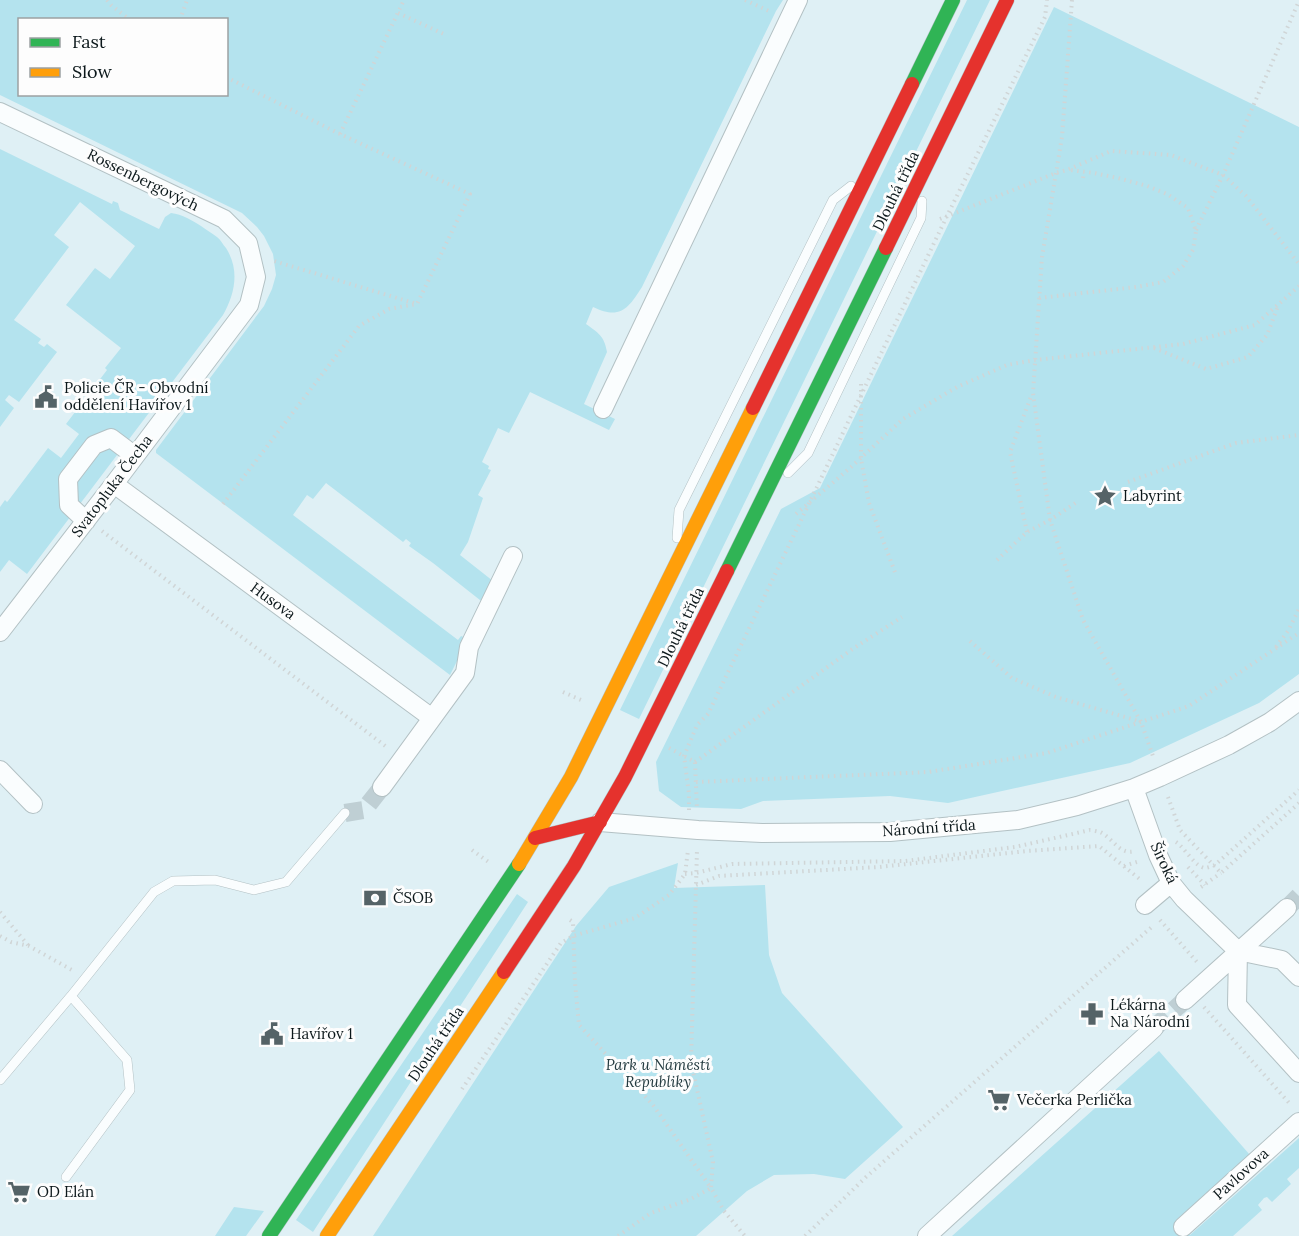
<svg xmlns="http://www.w3.org/2000/svg" width="1299" height="1236" font-family="Lora,serif">
  <style>
    .green { fill: #b4e3ee; fill-rule: evenodd }
    .lines { fill: none; stroke-linecap: round; stroke-linejoin: round }
    .street-tunnel { stroke: #bfcfd4; stroke-width: 18; stroke-dasharray: 18 9; stroke-linecap: butt }
    .lane-casing { stroke: #b3c1c4; stroke-width: 10 }
    .street-casing { stroke: #b3c1c4; stroke-width: 20 }
    .fast-casing { stroke: #b3c1c4; stroke-width: 15 }
    .slow-casing { stroke: #b3c1c4; stroke-width: 15 }
    .jam-casing { stroke: #b3c1c4; stroke-width: 15 }
    .path { stroke: #d0d5d6; stroke-width: 4; stroke-dasharray: 1.5 4.5; stroke-linecap: butt }
    .lane { stroke: #fafdfe; stroke-width: 9 }
    .street { stroke: #fafdfe; stroke-width: 18 }
    .fast { stroke: #30b455; stroke-width: 14 }
    .slow { stroke: #ff9f0a; stroke-width: 14 }
    .jam { stroke: #e5322d; stroke-width: 14 }
    .labels { text-anchor: middle; stroke-width: 6; stroke-linejoin: round; paint-order: stroke }
    .street-label { font-size: 15px; fill: #0b171a; stroke: #fdfdfd }
    .poi-label { font-size: 15px; fill: #0b171a; stroke: #fdfdfd; text-anchor: start }
    .park-label { font-size: 15px; font-style: italic; fill: #243b40; stroke: #fdfdfd }
  </style>
  <rect width="100%" height="100%" fill="#dff0f5"/>
  <path class="green" d="M0,0H783L776,11L642,287C628,309 620,320 593,307L586,324C598,333 604,335 607,352L584,404L615,419L609,430L530,392L509,433L498,428L482,462L489,466L488,469L491,470L478,495L483,498L468,542L460,555L493,581L485,604L433,563L409,546L411,543L406,539L403,542L326,483L313,499L307,495L293,515L458,640L461,636L468,639L450,675L156,453V450L264,306L272,289L276,275L273,254L264,236L257,227L242,213L0,95ZM20,20H226V94H20Z
    M967,0H990L639,719L620,710Z
    M1054,7L1299,127V674L1259,703L1130,763L948,803L890,796L763,801L741,809L681,807L659,791L656,762L781,509L820,488Z
    M0,149L112,204L113,201L118,203L120,210L159,229L165,217L171,213C182,214 193,221 201,226C206,230 212,233 217,237C221,240 223,245 226,248C240,270 235,294 223,315L27,574L9,560L0,572V507L5,500L7,502L8,501L48,448L61,458L79,434L66,424L107,370L105,368L121,348L66,305L95,268L110,279L135,246L80,202L54,235L69,247L14,320L41,339L38,343L44,347L47,344L57,352L19,402L9,395L5,400L14,408L0,427Z
    M678,863L674,888L765,885L769,955L782,993L903,1127L845,1179L814,1174L774,1175L747,1191L696,1236H373L576,926L609,887Z
    M517,894L528,902L313,1232L296,1220Z
    M1159,1051L1250,1155L1176,1220L1190,1235L1299,1138V1168L1287,1179L1291,1184L1272,1202L1267,1197L1264,1198L1258,1205L1262,1210L1233,1236H952Z
    M234,1207L264,1211L246,1236H215Z"/>
  <g class="lines">
    <path class="street-tunnel" d="M345,813L364,810L382,787
      M1287,908L1299,896
      M1154,1028L1185,1000"/>
    <g class="lane-casing">
      <path id="lane" d="M788,473L808,453L921,218L922,201
        M677,538L679,510L833,200L851,186
        M0,1080L71,996
        M66,1177L130,1090L127,1060L71,996L154,892L173,881L215,880L254,890L286,882L345,813"/>
    </g>
    <g class="street-casing">
      <path id="street" d="M0,112L224,219L248,243L256,277L249,305L114,484L0,632
        M603,409L798,0
        M114,484L432,718
        M86,521L69,505L68,479L94,445L111,438L135,456
        M0,770L33,804
        M382,787L465,673L469,647L513,556
        M1134,788L1158,855L1171,883L1184,899L1238,951L1282,960L1299,977
        M600,822L698,830L762,833L890,832L1018,820L1077,806L1134,788L1160,777L1229,745L1270,722L1299,701
        M1145,905L1171,883
        M1238,951L1237,1005L1299,1073
        M1185,1000L1287,908
        M1183,1227L1299,1122
        M927,1236L1154,1028"/>
    </g>
    <g class="fast-casing">
      <path id="fast" d="M912,84L953,0
        M727,571L886,248
        M269,1236L519,864"/>
    </g>
    <g class="slow-casing">
      <path id="slow" d="M519,864L571,777L753,408
        M327,1236L504,972"/>
    </g>
    <g class="jam-casing">
      <path id="jam" d="M886,248L1007,0
        M753,408L912,84
        M535,838L600,822
        M504,972L574,866L625,777L727,571"/>
    </g>
    <path class="path" d="M107,0L111,5L130,20
      M745,0L771,12
      M1072,0L1062,137L1042,257L1033,393L1050,520L1083,620L1141,722L1154,759
      M398,13L446,35
      M180,20L187,0
      M226,77L340,134L470,194L417,304L274,261
      M340,134L404,0
      M1083,178L1084,172
      M940,219L1056,173L1067,170L1111,151L1171,155L1223,175L1246,196L1299,264
      M1196,230L1223,175L1299,1
      M1039,298L1136,287L1163,282L1183,266L1193,250L1196,231L1188,208L1167,194L1147,186L1118,178L1094,173L1070,170
      M1154,348L1206,369L1248,357L1267,335L1278,306
      M861,384V459L869,503L896,575
      M1128,482L1236,443L1299,435
      M223,504L359,326L389,309L416,304
      M796,514L850,468L903,419L957,387L1007,365L1035,360L1183,344L1255,325L1299,286
      M102,531L388,748
      M1027,532L1010,452L1032,394
      M997,560L1027,532L1050,520L1077,502
      M970,641L1012,678L1056,697L1139,721
      M1276,647L1288,631L1299,609
      M563,692L581,700
      M669,748L695,762L697,810
      M695,762L854,648L902,617
      M696,782L928,772L1047,753L1189,706L1299,633
      M1168,797L1180,830L1221,873L1299,803
      M689,810V794L684,756L697,725L708,714L947,216L1045,17L1047,0
      M1176,842C1185,848 1195,867 1205,868C1206,868 1213,866 1215,865L1299,790
      M472,850L490,863
      M1124,866L1140,861
      M1188,867L1205,885
      M685,874L696,873L732,864L905,861L1015,847L1090,830C1092,830 1099,832 1100,832C1113,838 1120,856 1135,851
      M696,885L719,876L879,867L1027,851L1099,846L1142,881
      M1201,887L1221,873
      M0,912L28,945
      M570,920L573,922L575,983L579,1025L653,1105L711,1188L713,1162L691,1062L697,850
      M1160,920L1197,962
      M0,936L11,942L29,946L72,970
      M1204,1007L1291,1105
      M462,1089L561,943L573,936L635,918L669,895L685,874L688,850
      M618,1236L651,1213L691,1199L711,1188L724,1211L745,1236
      M805,1236L866,1177L1154,925"/>
    <use href="#lane" class="lane"/>
    <use href="#street" class="street"/>
    <use href="#fast" class="fast"/>
    <use href="#slow" class="slow"/>
    <use href="#jam" class="jam"/>
  </g>
  <defs>
    <g id="civic-bare" transform="scale(1.8)"><path d="M-.6-6.5H3V-4.5H.6V-3L4-1V1h2V6H-6V1h2V-1L-.6-3ZM-1.2 2.5V6h2.4V2.5Z" fill="#556367" stroke="#fdfdfd" stroke-width="2.5" paint-order="stroke"/></g>
    <g id="sight-bare" transform="scale(1.8)"><path d="M0-6L1.8-2.2L6-1.7L2.9 1.2L3.7 5.4L0 3.3L-3.7 5.4L-2.9 1.2L-6-1.7L-1.8-2.2Z" fill="#556367" stroke="#fdfdfd" stroke-width="2.5" paint-order="stroke"/></g>
    <g id="bank-bare" transform="scale(1.8)"><path d="M-6-4H6V4H-6ZM0-2.3a2.3 2.3 0 1 0 0 4.6a2.3 2.3 0 1 0 0-4.6Z" fill="#556367" stroke="#fdfdfd" stroke-width="2.5" paint-order="stroke"/></g>
    <g id="pharmacy-bare" transform="scale(1.8)"><path d="M-2-6h4v4h4v4h-4v4h-4v-4h-4v-4h4Z" fill="#556367" stroke="#fdfdfd" stroke-width="2.5" paint-order="stroke"/></g>
    <g id="supermarket-bare" transform="scale(1.8)"><path d="M-6-5.5h2.5l.6 2H6L4.5 2H-2.5L-4.4-4H-6ZM-1.5 3.2a1.3 1.3 0 1 0 .1 0ZM3 3.2a1.3 1.3 0 1 0 .1 0Z" fill="#556367" stroke="#fdfdfd" stroke-width="2.5" paint-order="stroke"/></g>
  </defs>
  <g fill-rule="evenodd">
    <use href="#civic-bare" x="46" y="397"/>
    <use href="#sight-bare" x="1105" y="496"/>
    <use href="#bank-bare" x="375" y="898"/>
    <use href="#pharmacy-bare" x="1092" y="1014"/>
    <use href="#civic-bare" x="272" y="1034"/>
    <use href="#supermarket-bare" x="999" y="1100"/>
    <use href="#supermarket-bare" x="19" y="1192"/>
  </g>
  <g class="labels">
    <g class="street-label">
      <text transform="translate(143 180) rotate(26)" y="5">Rossenbergových</text>
      <text transform="translate(896 191) rotate(-64)" y="5">Dlouhá třída</text>
      <text transform="translate(112 486) rotate(-53)" y="5">Svatopluka Čecha</text>
      <text transform="translate(273 601) rotate(36)" y="5">Husova</text>
      <text transform="translate(681 627) rotate(-64)" y="5">Dlouhá třída</text>
      <text transform="translate(929 828) rotate(-4)" y="5">Národní třída</text>
      <text transform="translate(1164 863) rotate(65)" y="5">Široká</text>
      <text transform="translate(436 1044) rotate(-56)" y="5">Dlouhá třída</text>
      <text transform="translate(1241 1174) rotate(-42)" y="5">Pavlovova</text>
    </g>
    <g class="poi-label">
      <text x="64" y="393">Policie ČR - Obvodní<tspan x="64" dy="17">oddělení Havířov 1</tspan></text>
      <text x="1123" y="501">Labyrint</text>
      <text x="393" y="903">ČSOB</text>
      <text x="1110" y="1010">Lékárna<tspan x="1110" dy="17">Na Národní</tspan></text>
      <text x="290" y="1039">Havířov 1</text>
      <text x="1017" y="1105">Večerka Perlička</text>
      <text x="37" y="1197">OD Elán</text>
    </g>
    <g class="park-label">
      <text x="658" y="1070">Park u Náměstí<tspan x="658" dy="17">Republiky</tspan></text>
    </g>
  </g>
  <rect x="18" y="18" width="210" height="78" fill="#fdfdfd" stroke="#9ca1a2" stroke-width="1.5"/>
  <rect x="30" y="38" width="30" height="9" fill="#30b455" stroke="#9ca1a2" stroke-width="1.5"/>
  <text x="72" y="48" font-size="18" fill="#0b171a">Fast</text>
  <rect x="30" y="68" width="30" height="9" fill="#ff9f0a" stroke="#9ca1a2" stroke-width="1.5"/>
  <text x="72" y="78" font-size="18" fill="#0b171a">Slow</text>
</svg>
